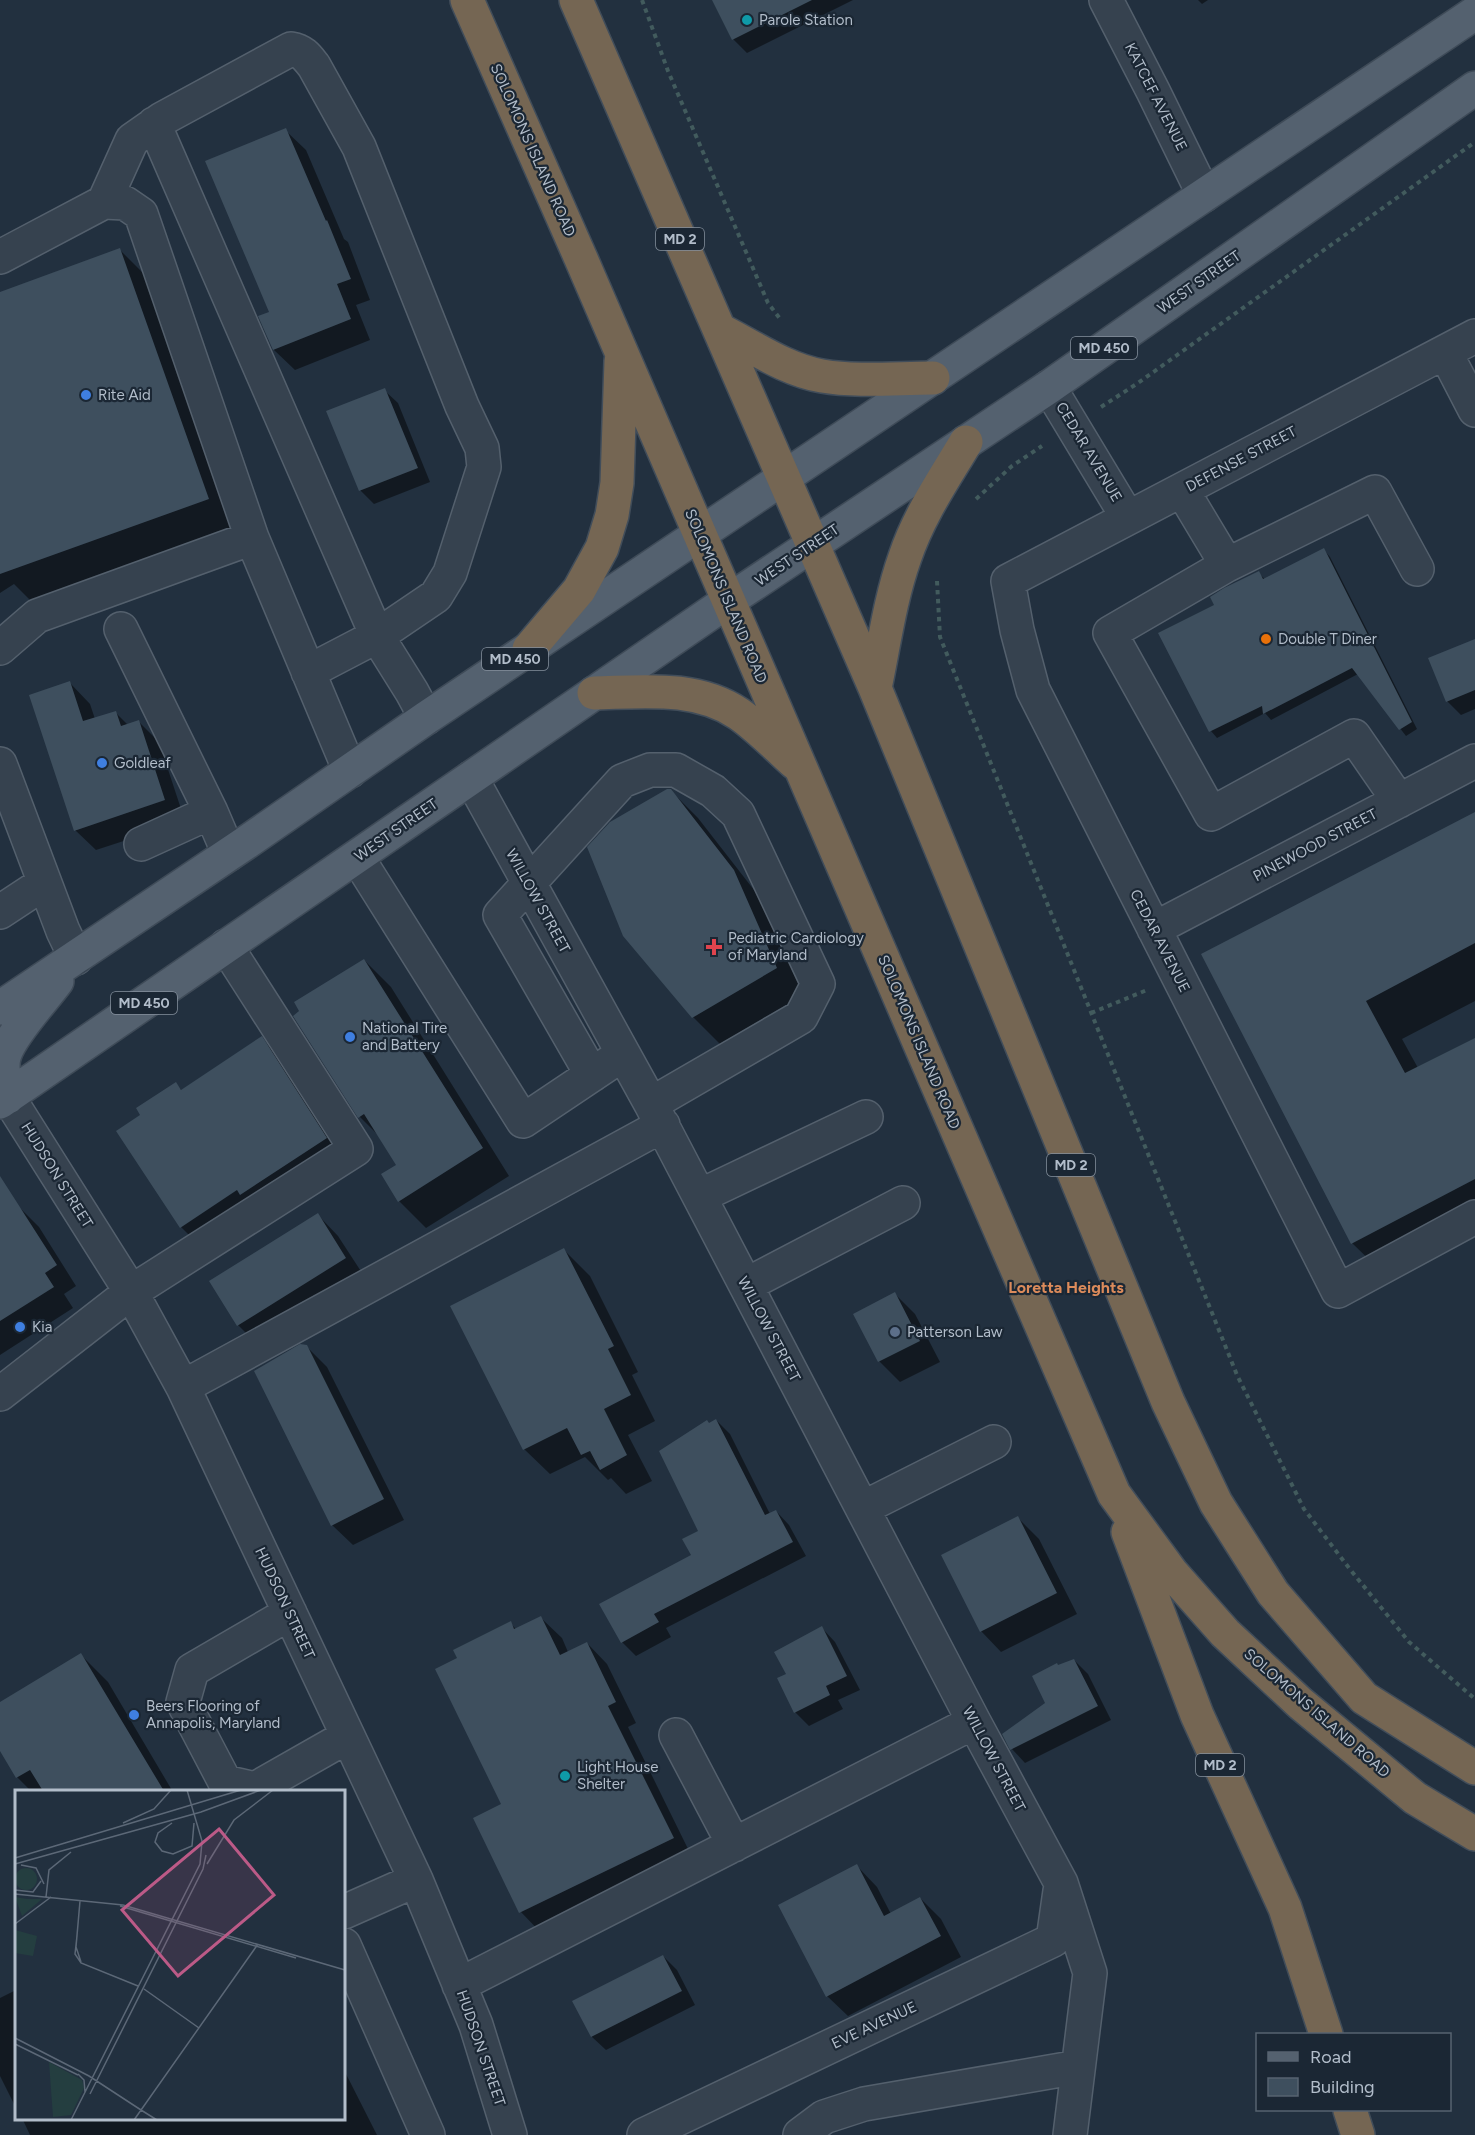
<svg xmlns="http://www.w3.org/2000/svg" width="1475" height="2135" font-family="Figtree,sans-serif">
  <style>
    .shadow { fill: #0007 }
    .building { fill: #3e4f5e }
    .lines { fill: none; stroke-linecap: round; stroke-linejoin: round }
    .minor-casing { stroke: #54606d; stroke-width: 36 }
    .major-casing { stroke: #3f4b58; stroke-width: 36 }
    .highway-casing { stroke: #414d5a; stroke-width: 36 }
    .path { stroke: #425b5d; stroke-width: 4; stroke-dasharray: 4.5 4.5; stroke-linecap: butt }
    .minor { stroke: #36424f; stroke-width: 33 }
    .major { stroke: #54616f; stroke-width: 33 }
    .highway { stroke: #756653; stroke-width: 33 }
    .culture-dot { fill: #0f9aa8; stroke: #1b2734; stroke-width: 2 }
    .shop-dot { fill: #3f7fe0; stroke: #1b2734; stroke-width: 2 }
    .food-dot { fill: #e8710a; stroke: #1b2734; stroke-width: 2 }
    .health-dot { fill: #e0444e; stroke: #1b2734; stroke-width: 2 }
    .service-dot { fill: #5c6f8a; stroke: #1b2734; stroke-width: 2 }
    .labels { text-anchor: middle; stroke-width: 4.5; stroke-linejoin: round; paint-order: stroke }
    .shield { fill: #1b2734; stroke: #85909d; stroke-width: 1.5 }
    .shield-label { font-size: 14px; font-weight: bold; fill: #b2bdca }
    .poi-label { font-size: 15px; fill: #b2bdca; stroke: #1b2734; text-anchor: start }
    .street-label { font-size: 15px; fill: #b2bdca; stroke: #1b2734 }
    .neighbourhood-label { font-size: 16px; font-weight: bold; fill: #dc8b5b; stroke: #1b2734 }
    .inset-road { fill: none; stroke: #5c6877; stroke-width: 1.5 }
    .view { fill: #bc5a87; fill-opacity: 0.15; stroke: #bc5a87; stroke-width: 3 }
    .inset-edge { fill: none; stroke: #b2bdca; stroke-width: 3 }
  </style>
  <rect width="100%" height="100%" fill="#22303f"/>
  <path class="shadow" d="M713,0H853L747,53L733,39Z
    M1198,0H1208L1202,4Z
    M285,130L306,150L344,239L348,242L370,300L356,305L370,340L295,370L274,350L260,317L271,313Z
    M120,250L147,277L235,526L30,600L14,584L0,593V293Z
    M384,390L398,403L430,482L374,504L360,490Z
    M1324,550L1330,557L1417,729L1406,736L1358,674L1271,720L1265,713L1217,738L1211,731L1160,634L1216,606L1258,573L1266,580Z
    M1475,640V709L1461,715L1447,701Z
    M70,683L90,704L95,719L115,712L128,725L138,721L159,742L185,821L96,850L75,830Z
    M670,790L698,818L761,899L803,995L720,1044L693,1017Z
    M1475,814V1001L1402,1039L1418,1068L1475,1040V1236L1390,1280L1352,1243L1203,955Z
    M364,960L391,987L509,1176L426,1228L399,1201L383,1175L398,1165L381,1138L360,1117L295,1016Z
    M261,1038L288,1065L353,1166L208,1254L181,1227L142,1116L176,1084L182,1091Z
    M18,1206L39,1227L76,1286L64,1294L73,1308L0,1355V1218Z
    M318,1215L338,1236L366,1279L259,1346L238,1325L211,1282Z
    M564,1250L590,1276L638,1372L632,1375L655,1421L628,1435L652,1481L626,1494L611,1478L608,1480L585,1457L550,1474L524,1449Z
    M895,1294L915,1314L940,1362L900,1382L879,1361Z
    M306,1346L327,1367L404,1520L353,1545L332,1525Z
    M716,1420L730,1434L770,1514L776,1511L789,1525L806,1556L666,1628L671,1637L636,1656L622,1642L693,1555L700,1531L709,1424Z
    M1018,1518L1039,1539L1077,1614L1001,1652L981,1631Z
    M541,1618L562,1638L568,1652L587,1643L607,1664L636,1723L628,1727L693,1859L541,1933L521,1912L503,1805L459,1659L510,1623L516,1629Z
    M822,1628L835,1642L860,1690L838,1700L843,1709L809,1726L795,1712L788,1674Z
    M81,1655L108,1682L173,1792H32L17,1777L0,1748V1704Z
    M1074,1660L1088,1674L1111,1720L1025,1763L1012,1749L1047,1704L1059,1667Z
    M857,1866L877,1887L891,1914L920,1898L941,1919L961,1957L848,2016L827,1996Z
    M663,1956L677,1970L695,2005L606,2050L592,2037L574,2002Z
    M16,1990V2108L0,2076V1998Z
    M344,2070L377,2135H30L22,2118H344Z"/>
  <path class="building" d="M712,0H812L732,40Z
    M286,128L326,221L327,220L351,279L337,284L351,319L273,350L258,316L269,312L205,161Z
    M120,248L209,499L0,574V292Z
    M385,388L418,468L359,491L326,411Z
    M1324,548L1412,722L1399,730L1352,668L1263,714L1262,706L1209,732L1158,633L1214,605L1210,597L1224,588L1259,571L1263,579Z
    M1475,639V690L1446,702L1428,658Z
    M70,681L83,721L116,711L121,726L139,720L165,800L74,831L29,695Z
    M667,789H671L734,870L777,968L692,1018L623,936L587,847L610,822Z
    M1475,812V943L1366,1001L1405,1073L1475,1038V1179L1351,1244L1201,954Z
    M364,959L483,1148L398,1202L381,1174L396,1165L364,1114L358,1118L293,1016L299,1011L294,1002Z
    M262,1036L327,1138L240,1195L237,1190L180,1228L116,1131L140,1115L136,1108L176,1082L181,1090Z
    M0,1176L57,1265L45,1273L54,1287L0,1321Z
    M318,1213L346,1258L237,1326L209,1281Z
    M564,1248L614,1346L608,1349L631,1395L604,1409L627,1455L600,1470L590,1451L581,1455L567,1428L523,1450L450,1306Z
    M895,1292L920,1341L878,1362L853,1314Z
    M300,1344L307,1345L384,1499L331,1526L254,1371Z
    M716,1419L765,1515L776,1510L793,1542L654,1614L659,1622L621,1643L599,1604L691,1555L682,1539L698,1531L659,1451L707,1420L709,1423Z
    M1018,1516L1057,1593L980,1632L941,1555Z
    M541,1616L560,1655L587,1642L616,1702L608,1706L674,1838L519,1913L473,1818L501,1804L435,1669L457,1658L453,1650L511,1621L514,1629Z
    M822,1626L847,1676L826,1686L830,1695L794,1713L777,1678L786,1674L774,1652Z
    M81,1653L164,1791H43L30,1770L16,1778L0,1751V1702Z
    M1074,1659L1098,1706L1010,1750L1002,1734L1045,1703L1032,1676L1057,1663L1058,1665Z
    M857,1864L884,1916L920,1897L941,1936L826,1997L778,1905Z
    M663,1955L682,1991L591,2037L572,2001Z"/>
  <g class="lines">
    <g class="minor-casing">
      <path id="minor" d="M1106,0L1153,91L1204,195
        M154,124L377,636L412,692L426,718
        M104,202L132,140L162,119L291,49C303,51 307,57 314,66L359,147L462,406L482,448L484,467L450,573L436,596L377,636L308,672
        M0,257L104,202L125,203L141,214L252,538
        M1475,336L1008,581L1017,630L1033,690L1338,1291L1475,1217
        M1445,352L1475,410
        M1049,387L1128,518
        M1182,490L1227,565L1110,633L1211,814L1354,736L1399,801
        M1227,565L1375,492L1417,569
        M121,629L211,812L229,854
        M0,648L37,616L252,538L350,771
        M0,764L63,931L76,958
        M471,778L651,1104L974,1722L1061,1883L1090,1973L1070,2135
        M141,844L211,812
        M357,857L523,1121L611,1062
        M0,912L44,883
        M1154,929L1475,761
        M592,1075L500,915L622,781L650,770H676L713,791L738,814L818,984L801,1017L651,1104
        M8,1097L131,1292L183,1387L416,1880L476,2025L510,2135
        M700,1196L866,1117
        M746,1285L903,1203
        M183,1387L663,1125
        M0,1394L131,1292L356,1149L226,946
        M863,1508L994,1442
        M290,1613L192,1670L183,1702L225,1782L255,1789L348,1736
        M676,1735L734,1845
        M344,1912L416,1880
        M344,1945L428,2135
        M459,1985L974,1722
        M644,2135L1053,1940L1060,1891
        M800,2135L824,2117L864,2104L1078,2067"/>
    </g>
    <g class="major-casing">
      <path id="major" d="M0,1008L247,842L426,718L1475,13
        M8,1097C5,1084 0,1067 5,1054C12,1033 43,1000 57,981
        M0,1102L728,601L1049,387L1475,88"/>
    </g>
    <g class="highway-casing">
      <path id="highway" d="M467,0L582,261L1114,1494L1172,1573L1225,1633L1300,1703L1415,1798L1475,1834
        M576,0L875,688L1168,1402L1216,1503L1273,1593L1364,1698L1475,1768
        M720,330C752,346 786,370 822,376C857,382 897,378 933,378
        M529,649L579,590L602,548L612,515L617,483L621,361
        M875,688C884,645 890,599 905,557C919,515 944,479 966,442
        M594,693C643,692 696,685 739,714C759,728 777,747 795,763
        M1128,1532L1197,1715L1285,1908L1326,2034
        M1350,2110L1358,2135"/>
    </g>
    <path class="path" d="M642,0L668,71L768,303L781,320
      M1101,407L1138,383L1475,142
      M976,499L1012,466L1042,446
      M937,581L940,637L1237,1375L1304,1509L1349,1568L1409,1642L1475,1699
      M1091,1013L1147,990"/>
    <use href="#minor" class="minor"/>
    <use href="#major" class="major"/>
    <use href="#highway" class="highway"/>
  </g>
  <g class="culture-dot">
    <circle cx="747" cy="20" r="6"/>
    <circle cx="565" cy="1776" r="6"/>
  </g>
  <g class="shop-dot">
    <circle cx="86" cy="395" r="6"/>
    <circle cx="102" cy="763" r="6"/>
    <circle cx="350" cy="1037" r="6"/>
    <circle cx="20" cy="1327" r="6"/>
    <circle cx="134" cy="1715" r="6"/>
  </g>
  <circle class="food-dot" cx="1266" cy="639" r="6"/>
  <path class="health-dot" d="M711 938h6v6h6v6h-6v6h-6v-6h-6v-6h6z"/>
  <circle class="service-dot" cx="895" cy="1332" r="6"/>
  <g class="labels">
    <g class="shield">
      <rect x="656" y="228" width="48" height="22" rx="4.5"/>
      <rect x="1071" y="337" width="66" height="22" rx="4.5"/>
      <rect x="482" y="648" width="66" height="22" rx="4.5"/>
      <rect x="111" y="992" width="66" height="22" rx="4.5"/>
      <rect x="1047" y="1154" width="48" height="22" rx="4.5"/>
      <rect x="1196" y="1754" width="48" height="22" rx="4.5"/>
    </g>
    <g class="shield-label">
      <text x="680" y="244">MD 2</text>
      <text x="1104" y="353">MD 450</text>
      <text x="515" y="664">MD 450</text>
      <text x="144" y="1008">MD 450</text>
      <text x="1071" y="1170">MD 2</text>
      <text x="1220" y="1770">MD 2</text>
    </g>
    <g class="poi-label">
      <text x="759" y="25">Parole Station</text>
      <text x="98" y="400">Rite Aid</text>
      <text x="1278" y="644">Double T Diner</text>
      <text x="114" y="768">Goldleaf</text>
      <text x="728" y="943">Pediatric Cardiology<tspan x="728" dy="17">of Maryland</tspan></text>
      <text x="362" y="1033">National Tire<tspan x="362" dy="17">and Battery</tspan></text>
      <text x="32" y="1332">Kia</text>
      <text x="907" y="1337">Patterson Law</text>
      <text x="146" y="1711">Beers Flooring of<tspan x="146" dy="17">Annapolis, Maryland</tspan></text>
      <text x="577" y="1772">Light House<tspan x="577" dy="17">Shelter</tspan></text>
    </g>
    <g class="street-label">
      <text transform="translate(1156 97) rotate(63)" y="5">KATCEF AVENUE</text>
      <text transform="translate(533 150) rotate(66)" y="5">SOLOMONS ISLAND ROAD</text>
      <text transform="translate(1199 282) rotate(-35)" y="5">WEST STREET</text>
      <text transform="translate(1089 452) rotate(59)" y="5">CEDAR AVENUE</text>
      <text transform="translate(1241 459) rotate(-28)" y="5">DEFENSE STREET</text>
      <text transform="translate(797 555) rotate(-34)" y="5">WEST STREET</text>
      <text transform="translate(726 596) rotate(67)" y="5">SOLOMONS ISLAND ROAD</text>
      <text transform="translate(396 830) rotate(-35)" y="5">WEST STREET</text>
      <text transform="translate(1315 845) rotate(-28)" y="5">PINEWOOD STREET</text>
      <text transform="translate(538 901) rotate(61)" y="5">WILLOW STREET</text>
      <text transform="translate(1160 941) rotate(63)" y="5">CEDAR AVENUE</text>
      <text transform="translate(919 1042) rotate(67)" y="5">SOLOMONS ISLAND ROAD</text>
      <text transform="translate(57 1175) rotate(58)" y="5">HUDSON STREET</text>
      <text transform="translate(769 1329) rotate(62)" y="5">WILLOW STREET</text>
      <text transform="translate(285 1603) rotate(65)" y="5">HUDSON STREET</text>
      <text transform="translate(1317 1713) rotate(41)" y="5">SOLOMONS ISLAND ROAD</text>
      <text transform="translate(994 1759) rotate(62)" y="5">WILLOW STREET</text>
      <text transform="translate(874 2025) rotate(-25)" y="5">EVE AVENUE</text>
      <text transform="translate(481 2048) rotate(71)" y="5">HUDSON STREET</text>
    </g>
    <g class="neighbourhood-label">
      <text x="1066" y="1293">Loretta Heights</text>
    </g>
  </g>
  <g transform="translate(15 1790)">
    <rect width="330" height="330" fill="#22303f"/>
    <path d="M0 89a11 11 0 1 1 22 0a11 11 0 1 1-22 0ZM0,107L12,109H27L7,126ZM0,140L22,146L18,166L0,163ZM34,272L67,290L69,298L56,325L38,327Z" fill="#243e40"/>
    <path class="inset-road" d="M108,33L139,19L156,0M157,33L143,43L140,52L147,61L158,64L177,56L179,33M0,68L226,0M0,74L186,22L246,0M192,74L219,30L258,0M6,75L21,78L29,94M0,100L18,102L26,91M0,104L108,115L330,180M31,107L34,80L56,62M65,111L61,157L66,172M105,116L281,168M0,134L36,107M62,146L60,164L66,173L123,196M129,199L184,238M0,248L74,286L126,320M0,254L63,285M63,284L69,290L70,302M75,304L188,79L191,65M126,320L142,330M56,330L185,74L187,51L172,0M119,330L243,154"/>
    <path class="view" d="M204,39L259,105L163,186L107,120Z"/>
    <rect width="330" height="330" class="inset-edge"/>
  </g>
  <rect x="1256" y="2033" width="195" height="78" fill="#1b2734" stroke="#576370" stroke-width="1.5"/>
  <rect x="1268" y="2052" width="30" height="9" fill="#54616f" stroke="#576370" stroke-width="1.5"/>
  <text x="1310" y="2063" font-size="18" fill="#b2bdca">Road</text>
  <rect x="1268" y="2078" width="30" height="18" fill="#3e4f5e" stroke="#576370" stroke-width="1.5"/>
  <text x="1310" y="2093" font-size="18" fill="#b2bdca">Building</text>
</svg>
